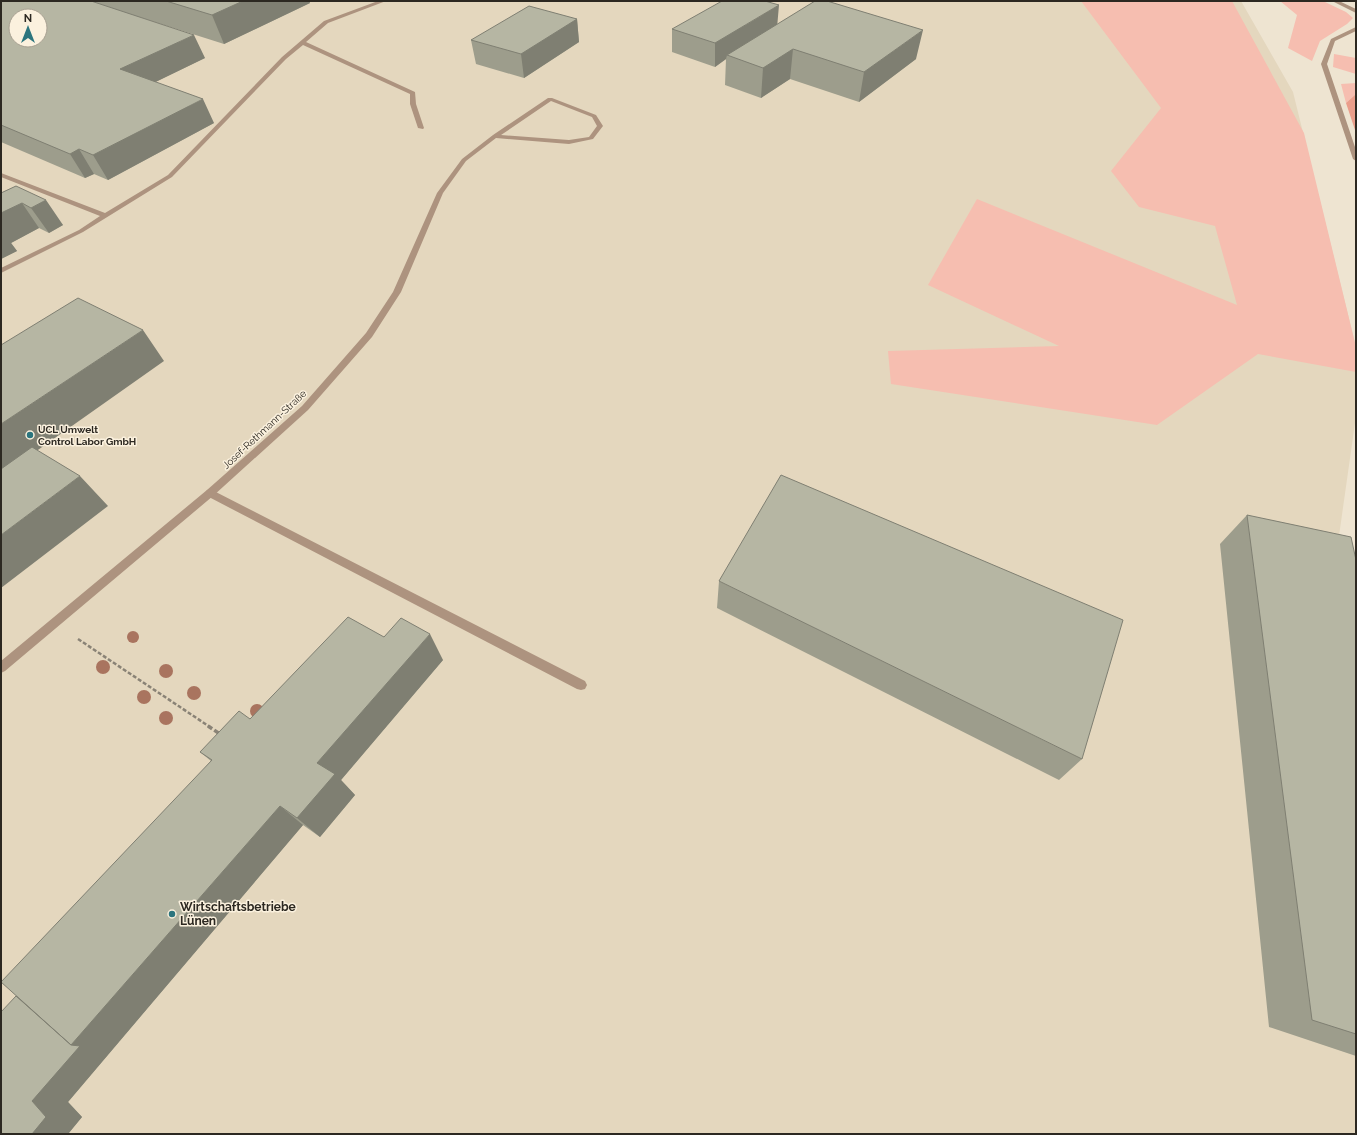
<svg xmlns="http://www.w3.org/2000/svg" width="1357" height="1135" font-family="Raleway,sans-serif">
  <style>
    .built { fill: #e4d7be; fill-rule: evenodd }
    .green { fill: #f6beb0 }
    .forest { fill: #ea9e8b }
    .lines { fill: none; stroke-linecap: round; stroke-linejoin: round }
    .path-far1 { stroke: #8a8376; stroke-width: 2.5; stroke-dasharray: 4 2; stroke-linecap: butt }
    .path { stroke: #8a8376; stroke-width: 3.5; stroke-dasharray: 5 2.5; stroke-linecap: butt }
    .service { fill: #ad937f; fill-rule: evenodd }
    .minor { fill: #ad937f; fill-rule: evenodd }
    .tree { fill: #a9745f }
    .wall { fill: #9d9d8c }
    .shaded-wall { fill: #7f7f72 }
    .building { fill: #b6b6a3; stroke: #7f7f72; fill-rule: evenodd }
    .poi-dot { fill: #2c757e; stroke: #fbf1de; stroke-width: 1.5 }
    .labels { text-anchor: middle; stroke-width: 3; stroke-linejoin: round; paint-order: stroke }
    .poi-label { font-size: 10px; font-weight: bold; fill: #2c2821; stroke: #fbf1de; text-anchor: start }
    .street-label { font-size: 10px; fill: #2c2821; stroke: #fbf1de }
    .near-poi-label { font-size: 12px; font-weight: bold; fill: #2c2821; stroke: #fbf1de; text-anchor: start }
  </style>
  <rect width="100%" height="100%" fill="#eee4d1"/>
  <path class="built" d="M1,1H1241L1293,92L1356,347V416L1337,550L1356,657V1134H1ZM16,16H40V40H16Z"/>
  <path class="green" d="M1081,1H1232L1304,133L1356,347V372L1258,354L1157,425L891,384L888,351L1059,346L928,285L977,199L1237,305L1215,226L1139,207L1111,171L1161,108Z
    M1280,1H1328L1325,2L1346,12L1353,18L1347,24L1320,41L1312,61L1288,48L1297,15Z
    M1334,54L1356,58V74L1333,67Z
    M1356,83V94L1346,103L1341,84Z"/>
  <path class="forest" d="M1356,94V133L1346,103Z"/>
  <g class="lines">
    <path class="path-far1" d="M78,639L210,727"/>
    <path class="path" d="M208,726L220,734"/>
    <path class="service" d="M378,1H386L328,23L306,42L415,92L416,104L424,128L423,129L418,128L410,104V94L303,45L286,59L172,177L83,232L1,273V268L79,230L100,216L1,177V173L105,213L168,175L282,57L324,21Z
      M210,489L585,681L587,685L585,689L581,690L577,689L207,496L205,493L207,490Z"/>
    <path class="minor" d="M1332,1H1339L1356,9V13Z
      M1356,27V31L1335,41L1327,64L1356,150V161L1353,159L1321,64L1331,39Z
      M548,98H552L596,115L603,126L593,139L569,144L496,138L466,161L443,193L401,292L372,337L308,410L213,496L5,671L1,673V661L207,490L302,406L366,333L393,292L437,193L462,159L493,135ZM551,101L592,117L597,126L589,137L569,140L501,135Z"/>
  </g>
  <g class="tree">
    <circle cx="133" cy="637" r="6"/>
    <circle cx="103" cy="667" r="7"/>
    <circle cx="166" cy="671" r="7"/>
    <circle cx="194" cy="693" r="7"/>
    <circle cx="144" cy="697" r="7"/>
    <circle cx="257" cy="711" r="7"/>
    <circle cx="166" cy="718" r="7"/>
  </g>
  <path class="wall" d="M1,1H309L310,3L224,44L139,17L205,58L155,82L214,123L108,180L94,174L85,178L1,142Z
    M577,19L579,42L524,78L476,64L471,40Z
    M778,24L916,59L859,102L790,79L761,98L725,85L726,59L715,67L672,52V29Z
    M16,186L63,225L49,233L39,228L11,243L17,251L1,259V193Z
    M1247,515L1356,560V1056L1269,1027L1220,544Z
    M719,581L1082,759L1059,780L717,608Z
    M384,637L443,660L341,780L355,795L320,837L303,825L68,1102L82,1117L68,1134L16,996L211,761L200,752L250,719Z"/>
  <path class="shaded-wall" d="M243,1H309L310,3L224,44L212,15Z
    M779,5L777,28L727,55L726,59L715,67V43Z
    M577,19L579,42L524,78L521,54Z
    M923,30L916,59L859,102L864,72Z
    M194,35L205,58L133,93L120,69Z
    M793,49L790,79L761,98L763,68Z
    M203,99L214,123L108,180L93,155Z
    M79,149L94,174L85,178L70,154Z
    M46,200L63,225L49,233L31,208Z
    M22,203L39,228L11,243L17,251L1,259V213Z
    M143,330L164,361L1,476V424Z
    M80,476L108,506L1,588V535Z
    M430,634L443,660L341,780L355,795L320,837L297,818L317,763Z
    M280,806L303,825L68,1102L82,1117L68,1134H32V1101L71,1045Z"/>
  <path class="building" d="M1,1H91L194,35L120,69L203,99L93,155L79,149L70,154L1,125ZM16,16H40V40H16Z
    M166,1H243L212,15Z
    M722,1H765L779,5L715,43L672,29Z
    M815,1H827L923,30L864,72L793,49L763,68L727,55Z
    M529,6L577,19L521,54L471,40Z
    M16,186L46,200L31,208L22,203L1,213V193Z
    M78,298L143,330L1,424V345Z
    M32,447L80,476L1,535V469Z
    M781,475L1123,620L1082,759L719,581Z
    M1247,515L1351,537L1356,560V1034L1312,1020Z
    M348,617L384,637L401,618L430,634L317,763L335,774L297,818L280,806L71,1045L1,982L212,760L200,752L239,711L250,719Z
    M16,996L71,1045L80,1046L32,1101L46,1117L32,1134H1V1012Z"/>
  <g class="poi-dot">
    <circle cx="30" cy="435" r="4"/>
    <circle cx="172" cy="914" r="4"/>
  </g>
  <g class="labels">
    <g class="poi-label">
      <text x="38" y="433">UCL Umwelt<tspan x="38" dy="12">Control Labor GmbH</tspan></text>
    </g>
    <g class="street-label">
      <text transform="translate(264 429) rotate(-43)" y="4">Josef-Rethmann-Straße</text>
    </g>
    <g class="near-poi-label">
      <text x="180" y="911">Wirtschaftsbetriebe<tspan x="180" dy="14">Lünen</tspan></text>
    </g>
  </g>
  <rect width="1357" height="1135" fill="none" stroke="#2c2821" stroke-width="4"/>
  <g transform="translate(28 28)"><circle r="19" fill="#fbf1de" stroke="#a8a192"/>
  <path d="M0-3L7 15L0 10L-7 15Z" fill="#2c757e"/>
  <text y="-6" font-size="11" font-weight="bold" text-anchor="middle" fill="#2c2821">N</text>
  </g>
</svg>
